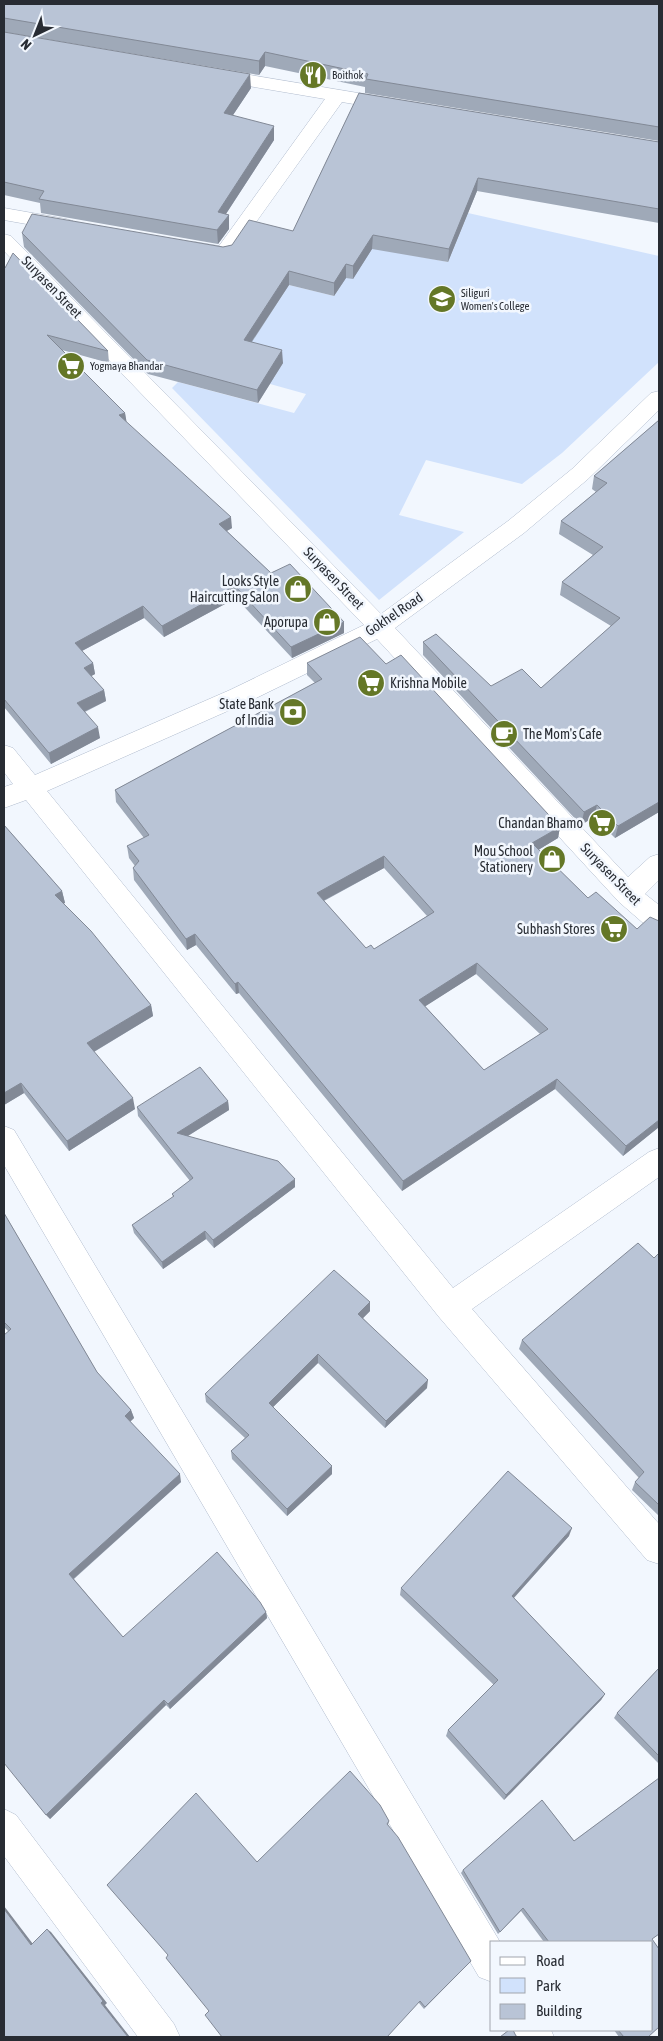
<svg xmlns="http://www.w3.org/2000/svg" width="663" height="2041" font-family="'Asap Condensed',sans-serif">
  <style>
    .green { fill: #d1e2fc }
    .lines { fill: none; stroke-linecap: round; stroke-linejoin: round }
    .minor-casing { stroke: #b0bbcd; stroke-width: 1 }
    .minor { fill: #fff; fill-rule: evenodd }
    .wall { fill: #9fa9b8; fill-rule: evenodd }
    .shaded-wall { fill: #828996 }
    .building { fill: #b9c4d6; stroke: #828996; fill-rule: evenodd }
    .labels { text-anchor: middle; stroke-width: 5; stroke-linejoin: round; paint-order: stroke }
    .far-poi-label { font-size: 11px; fill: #282c33; stroke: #f2f7fe; text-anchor: start }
    .street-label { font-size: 14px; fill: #282c33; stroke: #f2f7fe }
    .poi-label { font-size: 14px; fill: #282c33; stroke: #f2f7fe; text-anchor: end }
  </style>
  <rect width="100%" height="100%" fill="#f2f7fe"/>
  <path class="green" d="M468,213L659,256V362L562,453L522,484L426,460L399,515L464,532L379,600L172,388L178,382L294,413L306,394L231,373L274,378L282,363L244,353L289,285L334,296L342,284L268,228L448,262Z"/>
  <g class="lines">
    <g class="minor-casing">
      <path id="minor" d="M214,69L394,99L401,101L403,105L401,109L394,111L342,102L231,257C218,261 201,256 188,252L185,248L188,244L195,242L219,246L325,99L207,79L205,75L207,71Z
        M4,208L66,219L73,221L76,225L73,229L66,231L4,220Z
        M4,234L11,236L381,614L508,521L572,469L651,393L659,391V410L588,479L524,533L395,628L628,877L650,857L659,854V880L645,894L659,905V932L650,929L619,902L377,639L248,702L47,791L453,1288L649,1152L659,1148V1177L472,1309L659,1524V1564L647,1560L439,1317L26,800L4,808V787L13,784L4,772V745L13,748L35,775L230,690L364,625L4,251Z
        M4,1126L14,1130L500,1942H492V1982L479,1977L4,1165Z
        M4,1809L16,1815L174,2024L180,2037H138L4,1856Z
        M512,2030H551L554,2037H515Z"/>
    </g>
    <use href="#minor" class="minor"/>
  </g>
  <path class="wall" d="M4,4H659V141L365,93V87L265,66L259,75L4,32Z
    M4,32L251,88L233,115L274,140L226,214L229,215V229L218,244L41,213L40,203L4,195Z
    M359,93L659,142V223L477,191L448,262L372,249L353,279L346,278L334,296L289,285L252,342L283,363L258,403L148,374L24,247L22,233L223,247L293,231Z
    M4,267L108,351L109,363L62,350L125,413L126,422L232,528L227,531L271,573L344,622V633L292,658L236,598L164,637L144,618L82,651L93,663L95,674L91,676L104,690L106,701L85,712L100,738L51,764L4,707Z
    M659,420V812L615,838L594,817L581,825L423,655V642L491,686L541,688L611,626L560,595L562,582L593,555L559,534L561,521L596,492L592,489L594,476Z
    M307,663L386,664L560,827L558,838L538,850L588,898L637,929L659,921V1127L623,1156L555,1089L402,1191L239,993L236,994L196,945L187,950L134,880L133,868L135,866L129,858L127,846L144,838L116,802L115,790L315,683L307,675ZM384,868L427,916L374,949L366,948L324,901ZM476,974L540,1034L484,1070L425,1006Z
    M4,825L62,891L65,903H63L151,1005L153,1016L94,1052L135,1109L69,1151L24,1093L4,1105Z
    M228,1101L229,1110L188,1136L295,1187L214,1248L206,1239L163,1269L134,1233L132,1225L173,1197L172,1194L190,1181L138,1116L137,1107Z
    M4,1213L97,1372L131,1410L134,1418L130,1421L181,1482L74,1579L123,1637L266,1612L267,1618L170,1709L166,1705L50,1819L8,1331L4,1327Z
    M659,1253V1516L632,1490L635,1482L639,1478L519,1349L522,1340L654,1258Z
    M370,1302V1311L363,1318L427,1388L385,1428L318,1363L273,1407L332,1474L287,1516L232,1459L231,1451L245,1438L206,1402L205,1394Z
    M569,1536L514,1598L605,1694L601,1700L504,1800L446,1736L448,1730L494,1685L400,1595L401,1588Z
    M659,1668V1764L614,1718L617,1713Z
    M659,1778V1934L652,1939L659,1949V2027L648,2037H619L614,2030H652V1942H544L521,1911L498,1934L461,1873L463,1870L542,1800L574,1841Z
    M389,1821L388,1825L469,1963L424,2009L419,2003L209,2011L257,1862Z"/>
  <path class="shaded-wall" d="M265,52V66L259,75V61Z
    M250,74L251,88L225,127L224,113Z
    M274,126V140L218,226V212Z
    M478,178L477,191L448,262L449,249Z
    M229,215V229L218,244L217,230Z
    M373,235L372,249L353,279V266Z
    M346,264V278L334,296V283Z
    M289,271V285L244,353V340Z
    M282,350L283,363L258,403L257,390Z
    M125,413L127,424L119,415Z
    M231,517L232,528L219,535V524Z
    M235,586L236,598L164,637L162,626Z
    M143,606L144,618L76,654L75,643Z
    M344,622V633L292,658L291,647Z
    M93,663L95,674L86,679L84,668Z
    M104,690L106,701L79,714L77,703Z
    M98,727L100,738L51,764L49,753Z
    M659,802V812L615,838L618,826Z
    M597,805L594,817L581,825L584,812Z
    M560,827L558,838L530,855L532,843Z
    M384,856V868L317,904V893Z
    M62,891L65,903L58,907L55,895Z
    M195,934L196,945L187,950L186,939Z
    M477,963L476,974L418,1011L419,1000Z
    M238,982L239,993L236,994L235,984Z
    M151,1005L153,1016L90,1054L87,1043Z
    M557,1079L555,1089L402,1191L403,1181Z
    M21,1083L24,1093L4,1105V1093Z
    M133,1098L135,1109L69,1151L67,1141Z
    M228,1101L229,1110L178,1142L177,1133Z
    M659,1120V1127L623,1156L626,1146Z
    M295,1179V1187L214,1248L213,1240Z
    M205,1231L206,1239L163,1269L162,1262Z
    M370,1302V1311L358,1323V1314Z
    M318,1354V1363L269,1411V1403Z
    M428,1380L427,1388L385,1428L386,1421Z
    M131,1410L134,1418L128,1424L125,1416Z
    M332,1466V1474L287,1516V1509Z
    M180,1474L181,1482L72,1580L69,1574Z
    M572,1528L569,1536L509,1603L512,1596Z
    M266,1612L267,1618L170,1709L168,1704Z
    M605,1694L601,1700L504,1800L506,1795Z
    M164,1700L166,1705L50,1819L46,1815Z
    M4,1906L36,1948L31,1945L4,1909Z
    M47,1929L51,1932L107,2003L105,2005L130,2037H128L101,2003Z"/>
  <path class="building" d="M4,4H659V127L366,79L368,74L265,52L259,61L4,18Z
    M4,32L250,74L224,113L274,126L218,212L229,215L217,230L39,199L44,191L4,182Z
    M359,93L659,142V209L478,178L449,249L373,235L353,266L346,264L334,283L289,271L244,340L282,350L257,390L147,360L22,233L32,214L223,247L232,245L249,220L293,231Z
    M13,253L108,351L47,335L125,413L119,415L231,517L219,524L271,573L290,564L344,622L291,647L235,586L162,626L143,606L75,643L93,663L84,668L104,690L77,703L98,727L49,753L4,699V267L5,268Z
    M659,420V802L618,826L597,805L584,812L423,642L436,634L491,686L522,669L541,688L620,618L562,582L603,547L561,521L607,483L594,476Z
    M360,637L386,664L401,655L560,827L532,843L588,898L596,892L637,929L650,917L659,921V1120L626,1146L557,1079L403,1181L238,982L235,984L195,934L186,939L133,868L139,861L127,846L149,835L115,790L322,679L307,663ZM384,856L434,912L374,949L371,945L366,948L317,893ZM477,963L548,1029L484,1070L419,1000Z
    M4,825L62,891L55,895L91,931L151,1005L87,1043L133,1098L67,1141L21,1083L4,1093V1046L5,1045L4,1044Z
    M200,1067L228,1101L177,1133L278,1161L295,1179L213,1240L205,1231L162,1262L132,1225L174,1196L172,1194L193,1178L137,1107Z
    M4,1213L97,1372L131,1410L125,1416L180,1474L69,1574L123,1637L217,1552L260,1602L266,1612L168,1704L164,1700L46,1815L4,1763V1335L11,1329L4,1322Z
    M638,1243L654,1258L659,1253V1505L635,1482L644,1472L522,1340Z
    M334,1270L370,1302L358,1314L428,1380L386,1421L318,1354L269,1403L332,1466L287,1509L231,1451L249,1435L205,1394Z
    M508,1471L572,1528L512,1596L605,1694L506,1795L448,1730L498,1680L401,1588Z
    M659,1668V1756L617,1713Z
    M350,1771L380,1805L389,1821L387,1824L398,1837L471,1961L425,2007L420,2001L387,2037H222L205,2015L209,2011L166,1958L168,1955L107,1885L196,1793L257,1862Z
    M659,1778V1934L652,1939L659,1949V2027L648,2037H624L618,2030H652V1942H549L523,1908L500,1932L463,1870L542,1800L574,1841Z
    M4,1909L31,1945L47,1929L103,2001L101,2003L128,2037H4Z
    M509,2030H513L516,2036L518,2037H500Z"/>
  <defs>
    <g id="restaurant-disc" transform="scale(1.4375)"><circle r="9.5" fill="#647727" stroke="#f2f7fe"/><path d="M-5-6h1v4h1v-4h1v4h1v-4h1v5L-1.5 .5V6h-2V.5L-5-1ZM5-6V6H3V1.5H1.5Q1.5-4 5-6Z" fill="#fff"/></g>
    <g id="university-disc" transform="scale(1.4375)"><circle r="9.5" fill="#647727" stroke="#f2f7fe"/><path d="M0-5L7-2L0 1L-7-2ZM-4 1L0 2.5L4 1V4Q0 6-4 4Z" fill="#fff"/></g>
    <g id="supermarket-disc" transform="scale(1.4375)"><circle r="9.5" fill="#647727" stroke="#f2f7fe"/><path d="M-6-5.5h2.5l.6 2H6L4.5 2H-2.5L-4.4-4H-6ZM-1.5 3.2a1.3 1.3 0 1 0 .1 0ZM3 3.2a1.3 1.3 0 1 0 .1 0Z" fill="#fff"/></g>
    <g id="shop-disc" transform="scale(1.4375)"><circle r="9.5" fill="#647727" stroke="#f2f7fe"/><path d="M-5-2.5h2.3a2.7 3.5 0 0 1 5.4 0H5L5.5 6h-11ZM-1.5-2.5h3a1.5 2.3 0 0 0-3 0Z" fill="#fff"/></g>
    <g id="bank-disc" transform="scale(1.4375)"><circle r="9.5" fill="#647727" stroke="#f2f7fe"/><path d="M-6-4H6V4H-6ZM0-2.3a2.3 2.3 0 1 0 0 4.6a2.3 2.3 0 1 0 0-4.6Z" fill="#fff"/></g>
    <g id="cafe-disc" transform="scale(1.4375)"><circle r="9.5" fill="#647727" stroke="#f2f7fe"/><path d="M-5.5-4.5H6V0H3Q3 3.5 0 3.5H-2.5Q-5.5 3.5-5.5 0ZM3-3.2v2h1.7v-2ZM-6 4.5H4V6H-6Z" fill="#fff"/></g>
  </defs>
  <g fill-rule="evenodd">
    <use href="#restaurant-disc" x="313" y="75"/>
    <use href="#university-disc" x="442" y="299"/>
    <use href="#supermarket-disc" x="71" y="366"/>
    <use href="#shop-disc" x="298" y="589"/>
    <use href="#shop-disc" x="327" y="622"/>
    <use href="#supermarket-disc" x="371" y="683"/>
    <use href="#bank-disc" x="293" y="712"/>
    <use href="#cafe-disc" x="504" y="734"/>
    <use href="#supermarket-disc" x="602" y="823"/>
    <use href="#shop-disc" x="552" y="859"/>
    <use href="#supermarket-disc" x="614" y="929"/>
  </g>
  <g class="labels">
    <g class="far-poi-label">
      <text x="332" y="79">Boithok</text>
      <text x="461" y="297">Siliguri<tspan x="461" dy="13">Women's College</tspan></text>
      <text x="90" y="370">Yogmaya Bhandar</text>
    </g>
    <g class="street-label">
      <text transform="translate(52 287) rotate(46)" y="5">Suryasen Street</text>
      <text transform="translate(334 578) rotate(46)" y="5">Suryasen Street</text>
      <text transform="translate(394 614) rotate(-34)" y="5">Gokhel Road</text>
      <text transform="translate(611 874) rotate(46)" y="5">Suryasen Street</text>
    </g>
    <g class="poi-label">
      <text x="279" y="586">Looks Style<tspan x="279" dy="16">Haircutting Salon</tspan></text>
      <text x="308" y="627">Aporupa</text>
      <text x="390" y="688" text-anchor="start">Krishna Mobile</text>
      <text x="274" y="709">State Bank<tspan x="274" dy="16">of India</tspan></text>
      <text x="523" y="739" text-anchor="start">The Mom's Cafe</text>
      <text x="583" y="828">Chandan Bhamo</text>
      <text x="533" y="856">Mou School<tspan x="533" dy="16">Stationery</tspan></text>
      <text x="595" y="934">Subhash Stores</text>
    </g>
  </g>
  <rect width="663" height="2041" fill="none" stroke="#282c33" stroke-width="10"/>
  <rect x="490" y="1941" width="162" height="90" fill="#f2f7fe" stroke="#a1a6ad"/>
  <rect x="500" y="1957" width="25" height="8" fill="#ffffff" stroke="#a1a6ad"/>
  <text x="536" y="1966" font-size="15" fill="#282c33">Road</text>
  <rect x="500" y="1978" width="25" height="15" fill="#d1e2fc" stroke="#a1a6ad"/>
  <text x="536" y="1991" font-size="15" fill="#282c33">Park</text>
  <rect x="500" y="2004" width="25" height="15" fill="#b9c4d6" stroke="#a1a6ad"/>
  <text x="536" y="2016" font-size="15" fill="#282c33">Building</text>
  <g transform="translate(35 35) rotate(223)" stroke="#f2f7fe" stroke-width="4" paint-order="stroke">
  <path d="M0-4L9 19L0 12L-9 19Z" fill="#282c33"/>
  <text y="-8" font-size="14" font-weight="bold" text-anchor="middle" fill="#282c33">N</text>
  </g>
</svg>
